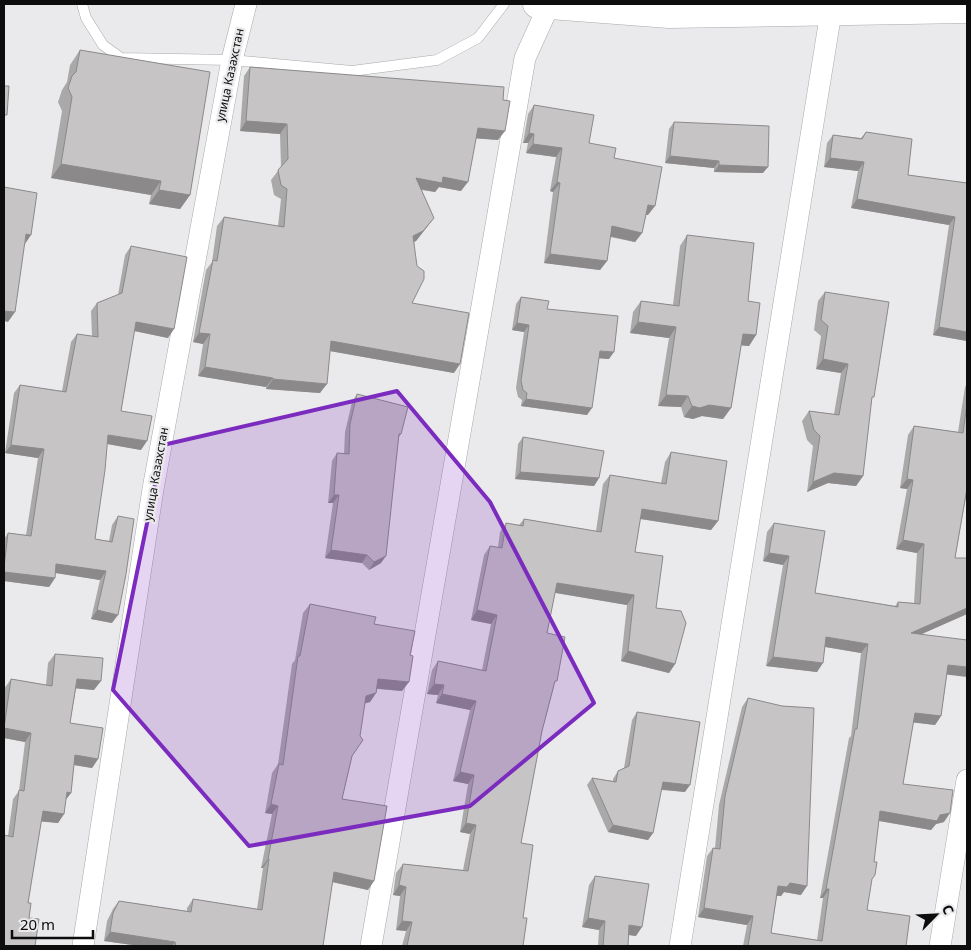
<svg xmlns="http://www.w3.org/2000/svg" width="971" height="950" font-family="'Noto Sans',sans-serif">
  <style>
    .lines { fill: none; stroke-linecap: round; stroke-linejoin: round }
    .lane-casing { stroke: #a8a9aa; stroke-width: 11 }
    .street-casing { stroke: #a8a9aa; stroke-width: 22 }
    .secondary-casing { stroke: #a8a9aa; stroke-width: 29 }
    .lane { stroke: #fff; stroke-width: 10 }
    .street { stroke: #fff; stroke-width: 21 }
    .secondary { stroke: #fff; stroke-width: 28 }
    .wall { fill: #aaa9a9 }
    .shaded-wall { fill: #8b898a }
    .building { fill: #c6c4c5; stroke: #8b898a }
    .marked { fill: #7b2cbf; fill-opacity: 0.2; stroke: #7b2cbf; stroke-width: 4; stroke-linejoin: round }
    .labels { text-anchor: middle; stroke-width: 4.5; stroke-linejoin: round; paint-order: stroke }
    .street-label { font-size: 12px; fill: #0d0d0e; stroke: #eaeaec }
  </style>
  <rect width="100%" height="100%" fill="#eaeaec"/>
  <g class="lines">
    <g class="lane-casing">
      <path id="lane" d="M82,4L86,18L103,45L121,58L232,60L352,71L437,60L478,38L504,4"/>
    </g>
    <g class="street-casing">
      <path id="street" d="M83,946L153,489L232,60L246,4
        M371,946L525,58L549,5
        M680,946L831,12
        M940,946L967,780"/>
    </g>
    <g class="secondary-casing">
      <path id="secondary" d="M537,4L669,14L967,9"/>
    </g>
    <use href="#lane" class="lane"/>
    <use href="#street" class="street"/>
    <use href="#secondary" class="secondary"/>
  </g>
  <path class="wall" d="M80,50L190,195L180,209L149,204L151,195L51,178L62,111L58,102L62,90L67,82L70,65Z
    M250,67L498,140L476,138L461,191L439,187L435,192L421,190L427,227L416,241L414,242L412,303L454,373L330,351L320,393L266,389V387L198,376L203,344L193,342L206,270L212,262L217,226L224,217L278,226L281,199L274,195L271,180L281,167L280,134L240,131L244,76Z
    M534,105L589,143L614,158L648,215H646L642,233L635,242L610,237L607,261L600,270L544,263L553,192L550,191L556,157L526,153L528,143H523L528,114Z
    M674,122L763,173L714,172V168L665,163L669,129Z
    M866,132L908,175L967,183V341L933,335L949,225L851,208L858,171L824,167L827,143L833,135L861,138Z
    M687,235L748,301L756,335L749,346L741,345L731,408L723,419L702,416L693,419L684,417L681,407L658,406L669,338L630,333L633,312L641,301L673,305L680,246Z
    M131,246L168,338L134,331L121,411L141,450L107,444L95,539L109,541L112,525L118,516L112,623L91,619L100,580L55,573V578L49,587L4,581V539L8,533L26,535L38,458L5,453L14,393L20,385L62,391L71,342L77,334L92,336L91,311L97,303L118,295L125,255Z
    M825,292L871,401L863,476L856,486L828,483L807,492L813,446L807,440L802,421L809,411L834,414L841,373L816,369L821,336L814,330L818,301Z
    M521,297L547,309L609,359L599,358L587,415L521,406L522,400L518,397L516,388L524,332L512,330L516,304Z
    M967,384V498L966,497L955,558L967,614L921,634L947,675L941,716L935,725L913,722L903,784L944,822L936,824L931,830L879,821L867,910L906,946H743L747,925L698,917L707,856L713,848H715L719,805L742,707L748,698L801,895L784,892L781,896H777L771,933L817,940L823,898H820L849,738L851,736L861,653L825,647L817,672L766,666L783,565L763,561L767,532L774,523L815,593L895,606L898,602L914,603L917,553L896,549L907,489L900,488L908,435L914,426L958,432L965,387Z
    M357,394L401,434L399,437L381,563L369,570L362,563L325,558L333,503H328L332,461L337,453L344,454L345,432L352,402Z
    M523,437L599,478L594,486L515,479L518,444Z
    M671,452L718,521L711,530L640,519L635,552L675,664L669,673L621,661L627,605L555,593L547,633L554,686L542,731L521,843L523,918V946H402L406,931L396,930L400,896L393,895L396,873L403,864L463,870L470,834L460,832L468,784L453,781L470,710L436,703L438,695L427,694L432,670L438,661L482,670L491,624L471,620L484,555L490,546L498,547L500,532L506,523L519,525L524,519L596,531L603,484L610,475L661,483L665,462Z
    M310,604L374,624L402,691L377,689L376,693L370,702L365,703L342,799L368,890L332,882L323,946H140L104,941L107,921L113,909L119,901L187,911V908L193,899L257,909L263,868H261L272,814L265,813L272,773L278,764L292,664L295,660L303,613Z
    M55,654L94,690L76,688L70,723L98,759L92,768L74,765L71,793L66,799L64,814L58,823L41,821L28,903L29,918L8,836L13,799L19,791L25,742L4,738V689L11,679L46,685L48,663Z
    M637,712L685,792L661,790L653,833L648,840L608,832L587,785L592,778L613,781V779L618,771L624,768L632,720Z
    M595,876L636,936L628,935V946H598L599,930L582,927L589,885Z"/>
  <path class="shaded-wall" d="M246,121L287,124L280,134L240,131Z
    M478,128L505,131L498,140L471,138Z
    M529,133L534,134L528,143H523Z
    M533,144L562,148L556,157L526,153Z
    M670,156L719,161L714,168L665,163Z
    M830,158L864,162L858,171L824,167Z
    M61,164L161,181L151,195L51,178Z
    M719,165L768,167L763,173L714,172Z
    M443,177L468,182L461,191L439,187L435,192L410,187L416,178Z
    M557,182L560,183L553,192L550,191Z
    M159,190L190,195L180,209L149,204Z
    M857,199L955,217L949,225L851,208Z
    M648,205L655,206L648,215L642,214Z
    M434,218L416,241L406,245L413,236Z
    M612,226L642,233L635,242L605,235Z
    M26,234L31,235L25,244Z
    M550,254L607,261L600,270L544,263Z
    M4,311L15,312L8,322L4,321Z
    M136,322L174,329L168,338L130,330Z
    M638,322L676,327L669,338L630,333Z
    M517,323L529,325L524,332L512,330Z
    M939,327L967,332V341L933,335Z
    M199,333L210,334L203,344L193,342Z
    M743,334L756,335L749,346L735,345Z
    M331,341L460,364L454,373L324,350Z
    M600,351L614,352L609,359L595,358Z
    M823,359L848,364L841,373L816,369Z
    M205,367L273,378L266,387L198,376Z
    M273,379L327,384L320,393L266,389Z
    M666,395L688,396L681,407L658,406Z
    M526,399L592,408L587,415L521,406Z
    M709,405L731,408L723,419L702,416L693,419L684,417L692,406Z
    M108,435L147,441L141,450L102,443Z
    M11,445L44,449L38,458L5,453Z
    M520,472L599,478L594,486L515,479Z
    M834,473L863,476L856,486L828,483L807,492L813,482Z
    M907,479L913,480L907,489L900,488Z
    M334,495H339L333,503H328Z
    M642,509L718,521L711,530L635,518Z
    M903,540L924,544L917,553L896,549Z
    M331,550L367,555L362,563L325,558Z
    M769,553L789,556L783,565L763,561Z
    M386,556L381,563L369,570L374,562Z
    M56,564L106,571L100,580L50,572Z
    M4,572L55,578L49,587L4,581Z
    M557,583L634,595L627,605L551,592Z
    M967,608V614L904,642L911,633Z
    M97,610L118,615L112,623L91,619Z
    M477,610L497,615L491,624L471,620Z
    M826,637L868,644L861,653L820,646Z
    M628,651L675,664L669,673L621,661Z
    M773,657L823,663L817,672L766,666Z
    M948,665L967,667V677L942,674Z
    M77,679L101,681L94,690L71,688Z
    M378,679L409,682L402,691L372,688Z
    M434,684L444,685L438,695L427,694Z
    M376,693L370,702L360,705L366,696Z
    M442,694L476,701L470,710L436,703Z
    M915,713L941,716L935,725L909,722Z
    M4,728L31,733L25,742L4,738Z
    M75,755L98,759L92,768L68,764Z
    M460,772L474,775L468,784L453,781Z
    M663,782L690,785L685,792L658,789Z
    M67,792L71,793L64,802Z
    M271,804L278,806L272,814L265,813Z
    M43,811L64,814L58,823L36,821Z
    M880,811L940,815L950,813L944,822L936,824L931,830L874,820Z
    M466,823L476,825L470,834L460,832Z
    M613,825L653,833L648,840L608,832Z
    M268,859H269L263,868H261Z
    M334,872L374,881L368,890L328,881Z
    M790,883L807,886L801,895L784,892L781,896L772,895L778,886Z
    M399,885L406,887L400,896L393,895Z
    M826,889H829L823,898H820Z
    M704,908L753,916L747,925L698,917Z
    M588,918L605,921L599,930L582,927Z
    M402,921L412,922L406,931L396,930Z
    M629,925L642,927L636,936L623,934Z
    M110,932L175,942L172,946H140L104,941Z"/>
  <path class="building" d="M80,50L210,72L190,195L159,190L161,181L61,164L72,97L68,88L72,76L76,72Z
    M250,67L504,87L503,100L510,101L505,131L478,128L468,182L443,177L442,183L416,178L434,218L423,231L413,236L417,266L424,271V279L412,303L469,313L460,364L331,341L327,384L273,379V378L205,367L210,334L199,333L213,260L217,261L224,217L284,227L287,189L281,185L278,170L288,159L287,124L246,121Z
    M4,86H9L7,115H4Z
    M534,105L594,115L589,143L616,148L614,158L662,167L655,206L648,205L642,233L612,226L607,261L550,254L560,183L557,182L562,148L533,144L534,134L529,133Z
    M674,122L769,126L768,167L719,165V161L670,156Z
    M866,132L912,139L908,175L967,183V332L939,327L955,217L857,199L864,162L830,158L833,135L862,139Z
    M4,187L37,193L31,235L26,234L15,312L4,311Z
    M687,235L754,243L748,301L760,303L756,335L743,334L731,408L709,405L700,408L692,406L688,396L666,395L676,327L638,322L641,301L679,306Z
    M131,246L187,257L174,329L136,322L121,411L152,416L147,441L108,435L105,470L95,539L112,542L118,516L134,519L126,574L118,615L97,610L106,571L56,564L55,578L4,572V567L8,533L31,536L44,449L11,445L20,385L66,392L77,334L98,337L97,303L122,293Z
    M825,292L889,302L874,397H872L863,476L834,473L813,482L820,436L814,430L809,411L839,415L848,364L823,359L828,326L821,320Z
    M521,297L549,301L547,309L618,316L614,352L600,351L592,408L526,399L527,393L523,390L521,381L529,325L517,323Z
    M357,394L408,407L401,434H399L386,556L374,562L367,555L331,550L339,495H334L337,453L349,454L350,424Z
    M967,404V488L955,558H967V608L911,633L967,640V667L948,665L941,716L915,713L903,784L953,790L950,813L940,815L937,821L880,811L874,862H877L875,875L872,879L867,910L910,916L906,946H748L753,916L704,908L713,848L720,849L725,796L748,698L782,706L814,708L807,886L790,883L787,887L778,886L771,933L822,941L829,889H826L855,729H857L868,644L826,637L823,663L773,657L789,556L769,553L774,523L825,531L815,593L898,607V602L920,604L924,544L903,540L913,480L907,479L914,426L963,433Z
    M523,437L604,451L599,478L520,472Z
    M671,452L727,461L718,521L642,509L635,552L663,556L656,608L681,611L686,623L675,664L628,651L634,595L557,583L547,633L565,637L557,681H555L542,731L521,843L533,845L523,918H527L523,946H407L412,922L402,921L406,887L399,885L403,864L468,871L476,825L466,823L474,775L460,772L476,701L442,694L444,685L434,684L438,661L486,671L497,615L477,610L490,546L502,548L506,523L523,526L524,519L601,532L610,475L666,484Z
    M310,604L376,617L374,624L415,631L410,655L413,656L409,682L378,679L376,693L366,696L360,736L363,740L352,756L342,799L387,806L374,881L334,872L323,946H176L175,942L110,932L113,913L119,901L191,912L193,899L262,910L269,859H268L278,806L271,804L279,764L283,765L298,656H300Z
    M55,654L103,658L101,681L77,679L70,723L103,728L98,759L75,755L71,793L67,792L64,814L43,811L28,903H31L29,918L39,919L35,946H4V835L13,837L19,790L24,791L31,733L4,728L11,679L52,686Z
    M637,712L700,722L690,785L663,782L653,833L613,825L592,778L616,782L618,771L629,766Z
    M595,876L649,884L642,927L629,925L628,946H603L605,921L588,918Z"/>
  <path class="marked" d="M397,391L490,502L594,703L470,806L249,846L113,690L163,445Z"/>
  <g class="labels">
    <g class="street-label">
      <text transform="translate(230 75) rotate(-78)" y="4">улица Казахстан</text>
      <text transform="translate(156 474) rotate(-80)" y="4">улица Казахстан</text>
    </g>
  </g>
  <rect width="971" height="950" fill="none" stroke="#0d0d0e" stroke-width="10"/>
  <g transform="translate(936 915) rotate(66)" stroke="#eaeaec" stroke-width="4" paint-order="stroke">
  <path d="M0-4L9 19L0 12L-9 19Z" fill="#0d0d0e"/>
  <text y="-8" font-size="14" font-weight="bold" text-anchor="middle" fill="#0d0d0e">С</text>
  </g>
  <path d="M12 930v8h81v-8" fill="none" stroke="#0d0d0e" stroke-width="2.5"/>
  <text x="20" y="930" font-size="15" fill="#0d0d0e" stroke="#eaeaec" stroke-width="4" paint-order="stroke">20 m</text>
</svg>
